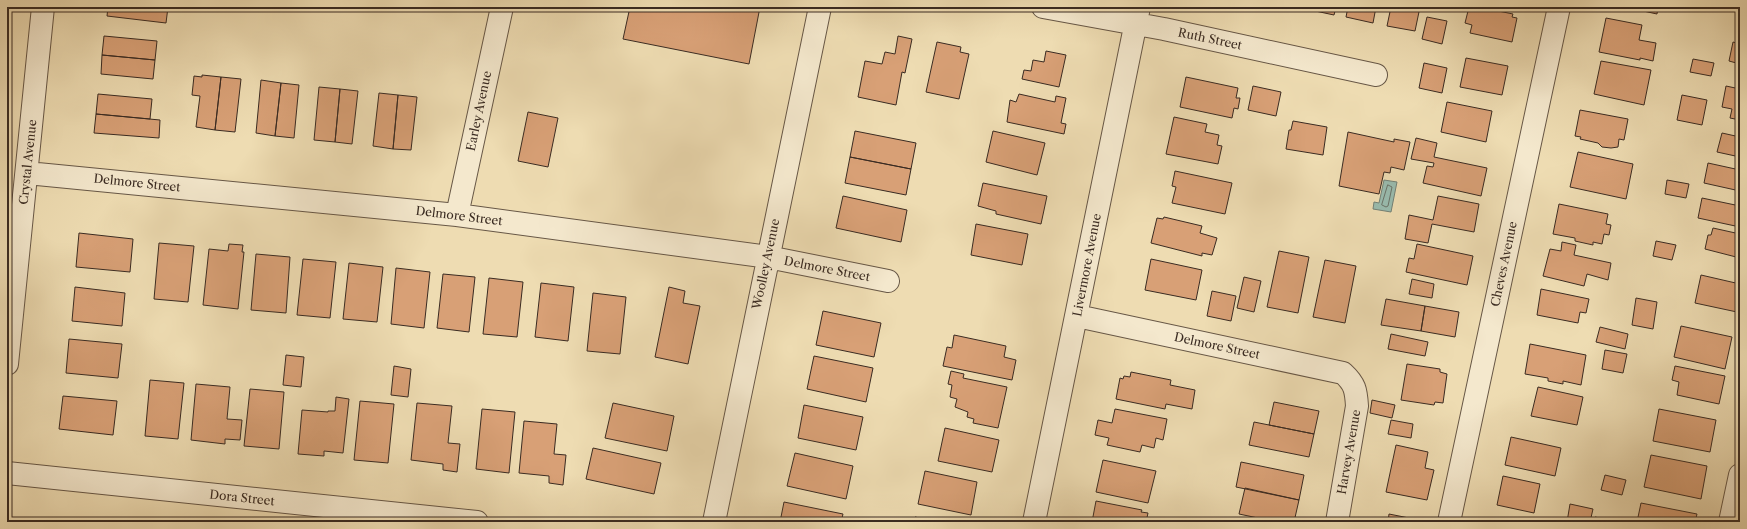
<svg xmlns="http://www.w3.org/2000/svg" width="1747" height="529" font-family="'Libre Caslon Text',serif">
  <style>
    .water { fill: #99bbae; stroke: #738176 }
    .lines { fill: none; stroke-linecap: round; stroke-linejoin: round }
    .shore { stroke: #6a7368; stroke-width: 1 }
    .building { fill: #d8a076; stroke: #3a2b22 }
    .minor-casing { stroke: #675746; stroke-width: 24 }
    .minor { stroke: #f4e8cd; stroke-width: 22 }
    .labels { text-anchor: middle; stroke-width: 3; stroke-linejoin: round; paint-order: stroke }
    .street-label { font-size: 12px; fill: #3a2b22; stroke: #f4e8cd }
  </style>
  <rect width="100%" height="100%" fill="#eedcb2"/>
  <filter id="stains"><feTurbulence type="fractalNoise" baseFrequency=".005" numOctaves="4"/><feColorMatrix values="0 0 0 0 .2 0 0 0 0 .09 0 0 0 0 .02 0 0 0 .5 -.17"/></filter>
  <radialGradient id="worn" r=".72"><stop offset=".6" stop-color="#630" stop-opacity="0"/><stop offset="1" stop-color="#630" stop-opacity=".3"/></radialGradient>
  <path class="water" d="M1384,180L1397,182L1391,212L1373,209L1374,202L1379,203Z"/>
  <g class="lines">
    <path class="shore" d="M1388,185L1392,187L1388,206L1386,207L1382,205Z"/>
  </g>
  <path class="building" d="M108,7H168L166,23L107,16Z
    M422,7H442V11L422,8Z
    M630,7H760L749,64L623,39Z
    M1306,7H1336L1334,15L1306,9Z
    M1348,7H1376L1373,23L1346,17Z
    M1391,7H1420L1415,31L1387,26Z
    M1469,7H1479L1513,14L1512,17L1517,18L1512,42L1470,33L1472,25L1465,23Z
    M1625,7H1658L1657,14Z
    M1427,17L1447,21L1442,44L1422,39Z
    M1606,18L1642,25L1639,40L1656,43L1653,61L1640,58V60L1599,52Z
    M104,36L157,41L155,60L102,55Z
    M898,36L912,39L905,73L902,72L896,105L858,97L865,61L882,64L885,52L895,54Z
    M937,42L961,47L960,52L969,54L959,99L926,92Z
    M1733,42L1740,44V64L1729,61Z
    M1046,51L1066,55L1059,87L1022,79L1024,70L1031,71L1033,60L1044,62Z
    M102,55L155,60L153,79L101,74Z
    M1466,58L1508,66L1502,95L1460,87Z
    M1693,59L1714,63L1711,76L1690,72Z
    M1601,61L1651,70L1644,105L1594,94Z
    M1424,63L1447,68L1442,93L1419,88Z
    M202,75L221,77L215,130L196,127L200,96L192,95L194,76L202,77Z
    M221,77L241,79L235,132L215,130Z
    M1186,77L1238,88L1236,98H1240L1238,109L1234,108L1232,118L1180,107Z
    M261,80L281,83L275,136L256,133Z
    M281,83L299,85L294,138L275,136Z
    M1253,86L1281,92L1276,116L1248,110Z
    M1726,86L1740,89V120L1730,118L1732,109L1722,107Z
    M319,87L340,89L335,142L314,140Z
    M340,89L358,91L352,144L335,142Z
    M379,93L398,95L393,149L373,146Z
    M98,94L152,99L150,119L96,114Z
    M1019,94L1055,102L1056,96L1066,98L1061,123L1066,124L1064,134L1007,122L1010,100L1016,102Z
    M398,95L417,97L411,150L393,149Z
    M1682,95L1707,100L1702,125L1677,120Z
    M1447,102L1492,111L1486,142L1441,132Z
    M1580,110L1628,119L1624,140L1619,139L1618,147L1611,148L1602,147L1598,143L1580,139L1581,137L1575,136Z
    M528,112L558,118L548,167L518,161Z
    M96,114L160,120L159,138L94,133Z
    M1174,117L1207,124L1205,132L1219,135L1217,145L1222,146L1218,164L1166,154Z
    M1293,121L1327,127L1323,155L1286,149L1289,130H1291Z
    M855,131L916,143L911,169L850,157Z
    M993,131L1045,143L1037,175L986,162Z
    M1348,132L1394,142V139L1410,142L1404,170L1391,167L1390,173L1384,172L1379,194L1339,186Z
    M1722,133L1740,137V157L1717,152Z
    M1416,138L1437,143L1434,157L1487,168L1481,196L1423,183L1427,166L1433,167L1434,163L1411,159Z
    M1578,152L1633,164L1626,199L1570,187Z
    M850,157L911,169L906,195L845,183Z
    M1708,163L1740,170V191L1704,183Z
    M1175,171L1232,183L1225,214L1172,203L1176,187L1172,186Z
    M1667,180L1689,184L1686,198L1665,194Z
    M983,183L1047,196L1041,224L996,214V211L978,206Z
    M843,196L907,210L901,242L836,228Z
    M1438,196L1479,204L1474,232L1432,224L1428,243L1405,239L1409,215L1433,220Z
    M1702,198L1740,206V227L1698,218Z
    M1559,204L1608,214L1606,224L1611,225L1609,235L1604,234L1602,244L1593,242V245L1575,241V238L1553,234Z
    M1164,217L1202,226L1200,233L1217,238L1212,255L1202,253V256L1151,243L1157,218L1163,219Z
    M976,224L1028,234L1022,265L971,255Z
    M1713,228L1740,234V258L1705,249L1708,235H1711Z
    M79,233L133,239L130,272L76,267Z
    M1656,241L1676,245L1672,260L1653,256Z
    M1562,242L1576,245L1574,255L1611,263L1608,280L1587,274L1584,286L1543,276L1550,249L1561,251Z
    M159,243L194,246L188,302L154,299Z
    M229,244L243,245L242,252H244L238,309L203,305L209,249L228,251Z
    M1417,244L1473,256L1467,285L1406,272L1409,258L1414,259Z
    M1279,251L1309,257L1298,313L1267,307Z
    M256,254L290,257L286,313L251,310Z
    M303,259L336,262L330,318L297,315Z
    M1151,259L1202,270L1196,300L1145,290Z
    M1325,260L1356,266L1345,323L1313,317Z
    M349,263L383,267L377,322L343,319Z
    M396,268L430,272L424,328L391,324Z
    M443,274L475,277L469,332L437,328Z
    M1701,275L1740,284V300L1737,312L1695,303Z
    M1244,277L1261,281L1254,312L1237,308Z
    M489,278L523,282L517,337L483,334Z
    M1412,279L1434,284L1432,298L1409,294Z
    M541,283L574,287L568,341L535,337Z
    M75,287L125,293L122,326L72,321Z
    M669,287L685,291L683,303L700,306L688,364L655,357Z
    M1541,289L1589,299L1586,313L1580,312L1578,323L1537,315Z
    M1212,291L1236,296L1231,321L1207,316Z
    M593,293L626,297L620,354L587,351Z
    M1636,298L1657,302L1653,329L1632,325Z
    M1386,299L1425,306L1421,331L1381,325Z
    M1425,306L1459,312L1455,337L1421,331Z
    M823,311L881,323L874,357L816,345Z
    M1681,326L1732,337L1725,369L1674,357Z
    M1600,327L1628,334L1625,349L1596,342Z
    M1391,334L1428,342L1425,356L1388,349Z
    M954,335L1006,346L1004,357L1016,360L1012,380L943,366L947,347L952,348Z
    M69,339L122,344L118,378L66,373Z
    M1530,344L1586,355L1581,385L1563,381V384L1548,381V378L1525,374Z
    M1605,350L1627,354L1623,373L1602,369Z
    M286,355L304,357L301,387L283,385Z
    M814,356L873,368L866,402L807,389Z
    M1407,364L1440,369V372L1447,374L1443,403L1435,402L1434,405L1401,400Z
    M394,366L411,369L408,397L391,395Z
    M1675,366L1725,376L1719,404L1677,395L1679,382L1672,380Z
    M951,371L964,374L963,378L1007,387L998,428L973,423L974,419L967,417L968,412L955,407L957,399L950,397L952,385L948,384Z
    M1131,372L1171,380L1170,385L1195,390L1192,409L1166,404L1165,409L1116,399L1120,378L1123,379L1124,376L1130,377Z
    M150,380L184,383L178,439L145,436Z
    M196,384L230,387L227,419L242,420L240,440L225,439V444L191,440Z
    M1538,387L1583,397L1577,425L1531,416Z
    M250,389L284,392L279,449L244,446Z
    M63,396L117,401L113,435L59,429Z
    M336,397L349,399L343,453L324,451V456L298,454L302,410L328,412V411H335Z
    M1372,400L1395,405L1392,418L1370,413Z
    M360,401L394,404L388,463L354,460Z
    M1274,402L1319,411L1314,434L1269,425Z
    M417,403L452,406L448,443L460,444L457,472L443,470V464L411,460Z
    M613,403L674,416L667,451L605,438Z
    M804,405L863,417L856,450L798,438Z
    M482,409L515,412L509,473L476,469Z
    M1115,409L1167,419L1163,440L1156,438L1154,448L1142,445L1140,452L1107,445L1109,438L1095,435L1098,420L1112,423Z
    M1659,409L1716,420L1710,452L1653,441Z
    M1391,420L1413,424L1411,438L1388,434Z
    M524,421L557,424L554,454L566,455L563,485L549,483V476L519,473Z
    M1254,422L1314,434L1309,457L1249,445Z
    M945,428L999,440L992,472L938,461Z
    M1511,437L1561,448L1555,476L1505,465Z
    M1396,445L1428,452L1425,468L1434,470L1427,500L1386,492Z
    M593,448L661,463L654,494L586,479Z
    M795,453L853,466L846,499L787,486Z
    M1651,455L1707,466L1701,499L1644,487Z
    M1103,460L1156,471L1148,503L1096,492Z
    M1241,462L1304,475L1299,500L1236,487Z
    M925,471L977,482L971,515L918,504Z
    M1605,475L1626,480L1622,495L1601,490Z
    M1503,476L1540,484L1534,513L1497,505Z
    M1245,488L1299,500L1294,522H1277L1239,514Z
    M1096,501L1142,510L1141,512L1148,513L1146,522H1092Z
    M784,502L843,514L841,522H780Z
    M1641,503L1697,514L1695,522H1637Z
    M1570,504L1593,509L1590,522H1567Z
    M1389,514L1414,519L1413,522H1388Z
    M915,517L939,522H914Z
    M1595,517L1617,522H1594Z"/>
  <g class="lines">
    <g class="minor-casing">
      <path id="minor" d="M1043,7L1164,29L1376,75
        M27,173L457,215L768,257L888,281
        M457,215L502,7
        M1077,316L1343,373C1355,384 1356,390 1357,406L1337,522
        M7,364L43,7
        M7,473L477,522
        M714,522L820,7
        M1034,522L1139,7
        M1449,522L1559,7
        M1730,522L1740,475"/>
    </g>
    <use href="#minor" class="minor"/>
  </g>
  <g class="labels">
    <g class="street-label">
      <text transform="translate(1210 39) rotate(12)" y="4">Ruth Street</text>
      <text transform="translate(479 111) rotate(-78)" y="4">Earley Avenue</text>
      <text transform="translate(28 162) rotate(-84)" y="4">Crystal Avenue</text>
      <text transform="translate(137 183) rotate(6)" y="4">Delmore Street</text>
      <text transform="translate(459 216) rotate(7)" y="4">Delmore Street</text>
      <text transform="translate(766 264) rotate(-78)" y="4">Woolley Avenue</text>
      <text transform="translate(1504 264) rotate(-78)" y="4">Cheves Avenue</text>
      <text transform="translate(1087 265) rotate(-79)" y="4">Livermore Avenue</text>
      <text transform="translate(827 269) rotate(11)" y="4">Delmore Street</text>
      <text transform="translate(1217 346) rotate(12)" y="4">Delmore Street</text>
      <text transform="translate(1349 452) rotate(-80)" y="4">Harvey Avenue</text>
      <text transform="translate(242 498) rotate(6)" y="4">Dora Street</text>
    </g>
  </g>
  <rect width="1747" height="529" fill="none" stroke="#eedcb2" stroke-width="24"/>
  <rect x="8" y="8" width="1731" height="513" fill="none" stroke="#3a2b22" stroke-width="2"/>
  <rect x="12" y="12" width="1723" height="505" fill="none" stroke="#3a2b22"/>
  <rect width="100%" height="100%" filter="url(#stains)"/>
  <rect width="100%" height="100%" fill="url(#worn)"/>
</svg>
